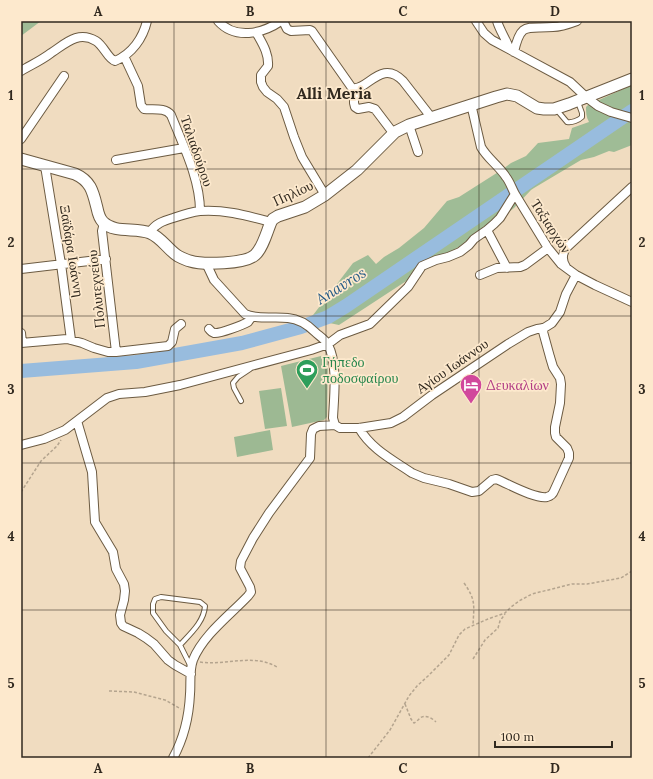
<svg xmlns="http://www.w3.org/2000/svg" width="653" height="779" font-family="Lora,serif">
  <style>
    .green { fill: #9db993 }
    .forest { fill: #9fbc96 }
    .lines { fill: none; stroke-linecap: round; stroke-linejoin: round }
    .river { stroke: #98bcde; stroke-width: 14 }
    .service-casing { stroke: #6c5b42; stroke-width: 6 }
    .minor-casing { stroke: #6c5b42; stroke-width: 10 }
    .secondary-casing { stroke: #6c5b42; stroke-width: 13 }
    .path { stroke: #b4a48e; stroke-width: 1.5; stroke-dasharray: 3 2; stroke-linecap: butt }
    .service { stroke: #fff; stroke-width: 4 }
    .minor { stroke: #fff; stroke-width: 8 }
    .secondary { stroke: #fff; stroke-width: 11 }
    .grid { fill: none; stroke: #31291f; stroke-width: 1; stroke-opacity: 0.55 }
    .labels { text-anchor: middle; stroke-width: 3.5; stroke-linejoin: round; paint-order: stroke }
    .street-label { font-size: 14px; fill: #31291f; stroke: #fde9cd }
    .leisure-label { font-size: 14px; fill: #27864d; stroke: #fde9cd; text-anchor: start }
    .hotel-label { font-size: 14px; fill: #b23c85; stroke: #fde9cd; text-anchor: start }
    .water-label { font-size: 15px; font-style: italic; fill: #255b87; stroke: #fde9cd }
    .quarter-label { font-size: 16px; font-weight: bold; fill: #31291f; stroke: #fde9cd }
    .neatline { fill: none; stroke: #31291f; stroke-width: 1.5 }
    .grid-label { font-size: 13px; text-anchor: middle; font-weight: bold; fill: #31291f }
  </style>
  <rect width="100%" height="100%" fill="#f0dcc0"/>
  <path class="green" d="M325,355L328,357L327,417L324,420L292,427L281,366Z
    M281,388L287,426L265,429L259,391Z
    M270,430L273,450L237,457L234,437Z"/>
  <path class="forest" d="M21,21H41L21,36Z
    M632,85V145L614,152L609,151L594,157L581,160L534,188L531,190L514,208L492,225L339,325L310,319L353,263L368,255L376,264L384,257L399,248L424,228L447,201L459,197L503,169L511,163L526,156L538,143L569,139L572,128L589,122C586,117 586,112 586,107L588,105Z"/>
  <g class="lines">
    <path class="river" d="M21,371L136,362L242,343L301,327L328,317L346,306L632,111"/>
    <g class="service-casing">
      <path id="service" d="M556,109L567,122C572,123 579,120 582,117V113L578,102
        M241,401L234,388L233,383L238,377L250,369
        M180,645C190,634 204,622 205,606L200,602L161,597L155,599L153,604V613L166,631L180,645L190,665"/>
    </g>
    <g class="minor-casing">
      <path id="minor" d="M218,21C235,40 262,34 281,21
        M283,21L287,29L291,31L310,30L312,31L352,88C367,92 381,58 403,81L431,117
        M476,21L484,33L492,40L570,82L586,97L598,106L611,112L632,118
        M497,21C500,31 506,39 509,48
        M256,32C262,43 269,53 268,66L261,75V82L263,87L267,92L277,99L284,107L294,137L302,157L325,195
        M514,52C521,21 527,29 553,27C561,27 569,24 577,21
        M124,56L138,86L141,105L144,109C153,110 165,107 171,115C183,145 200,179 200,211
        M21,71C31,65 42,60 51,53C65,44 78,30 96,41C104,46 108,59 115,61C132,54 143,38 147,21
        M354,89V103L355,107L358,109L369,107L375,109L394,134
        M409,125L418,152
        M21,139L64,76
        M116,160L184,148
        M45,166L61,264L71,340
        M515,194L548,248L561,264L576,275L595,285L632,302
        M104,223L102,231L116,352
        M487,230L507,268
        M150,232C155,224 163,221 173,218C182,215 191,212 200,211C224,209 248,216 271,222
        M206,263L214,280L245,314C258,320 274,316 288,318C299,319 307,324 315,332C319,336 325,339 328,345C338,363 334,397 333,418L335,425
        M566,267C562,261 562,254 566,248L632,187
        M21,269L106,259
        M480,275L497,268L520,267L525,265L548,248
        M209,329C211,331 211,332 214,333C219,334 243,325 248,322C248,322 251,318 252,317
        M21,333L22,343
        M21,343L67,339L82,343L94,348L108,352H116L168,346L172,342L175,329L181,324
        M77,421L92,472L95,522L113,552L116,569L124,584L125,591L124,600L120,615L121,623L123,626L138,633L146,638L154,644L168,660L175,665L191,674
        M359,428C371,449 393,460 412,473L424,478L449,484L472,492L479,491L492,480L496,479C509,484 534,499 547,497C551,496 553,494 554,491L569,458V453L567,448L556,437L555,433V427L560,403L561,384L560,378L553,367L550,357L542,328
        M21,445L44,439L65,430L107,398L119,394L145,392L180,385L311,350L328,344L340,335L370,324L408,287L422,266L436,260L448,257L460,252L469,245L474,239L487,230L494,224L500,218L515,194C512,189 510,182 506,177C499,166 487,158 481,147L471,104
        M173,758C184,738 189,716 190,694C191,683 189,671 193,660C203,635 230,615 248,596L251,592L250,587L240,568L241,561L253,538L269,513L310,458L311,434L313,429L319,426L335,425L340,428H359L391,423L403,417L432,395L508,344L528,332L537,329L544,328L552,323L560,312L566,294L576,275"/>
    </g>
    <g class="secondary-casing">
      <path id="secondary" d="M21,159L75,174C91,181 93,192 97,208C98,213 99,218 103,222C115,234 136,227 150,233C162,238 168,250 178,256C182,258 186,260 190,261C203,265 245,264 255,255C263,248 267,231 271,222L273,219L278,216L305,207L325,195L357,170L395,132L409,125L496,97L507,94L517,96L537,108L544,109H554L569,104L632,79"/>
    </g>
    <path class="path" d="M21,492L41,461L57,446L61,440
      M464,583C476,600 474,605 473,625
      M473,659L485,640L498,628L500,621L505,614
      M200,662C226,666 253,653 277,667
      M109,691L134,692L149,696L165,700L181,709
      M405,704L411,719L414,723C416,722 418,720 420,718C425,714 432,718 436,722
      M368,758L390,730L409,696L417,686L428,676L449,655L459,635L465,629L488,619L505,613L511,607L519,601L532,594L572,584H587L621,578L632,571"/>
    <use href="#service" class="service"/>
    <use href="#minor" class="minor"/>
    <use href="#secondary" class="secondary"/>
  </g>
  <path class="grid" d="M174,21V758M326,21V758M479,21V758M21,169H632M21,316H632M21,463H632M21,610H632"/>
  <defs>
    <g id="stadium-pin" transform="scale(1.15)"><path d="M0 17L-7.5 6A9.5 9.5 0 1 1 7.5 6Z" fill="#2e9e5b" stroke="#fde9cd"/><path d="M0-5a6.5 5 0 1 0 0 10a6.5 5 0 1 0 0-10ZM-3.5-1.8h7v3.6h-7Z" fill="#fff"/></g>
    <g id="hotel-pin" transform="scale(1.15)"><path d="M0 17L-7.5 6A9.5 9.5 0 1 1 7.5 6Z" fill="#d1479c" stroke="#fde9cd"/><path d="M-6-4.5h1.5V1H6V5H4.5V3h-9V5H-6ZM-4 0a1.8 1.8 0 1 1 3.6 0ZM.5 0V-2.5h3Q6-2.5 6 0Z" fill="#fff"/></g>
  </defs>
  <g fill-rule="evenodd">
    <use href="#stadium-pin" x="307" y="370"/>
    <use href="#hotel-pin" x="471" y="385"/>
  </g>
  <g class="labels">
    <g class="street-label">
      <text transform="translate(197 151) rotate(71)" y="5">Ταλιαδούρου</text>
      <text transform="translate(293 193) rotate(-25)" y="5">Πηλίου</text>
      <text transform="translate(551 226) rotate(57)" y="5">Ταξιαρχών</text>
      <text transform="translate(72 251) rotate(81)" y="5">Ξαϊδάρα Ιωάννη</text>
      <text transform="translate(96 289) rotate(-96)" y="5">Πολυτεχνείου</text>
      <text transform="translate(452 366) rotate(-35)" y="5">Αγίου Ιωάννου</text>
    </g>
    <g class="leisure-label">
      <text x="322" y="367">Γήπεδο<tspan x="322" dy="16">ποδοσφαίρου</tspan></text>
    </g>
    <g class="hotel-label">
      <text x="486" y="390">Δευκαλίων</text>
    </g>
    <g class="water-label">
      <text transform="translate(341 286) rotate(-32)" y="5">Anavros</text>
    </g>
    <g class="quarter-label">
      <text x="334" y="99">Alli Meria</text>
    </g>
  </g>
  <rect width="653" height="779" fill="none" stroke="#fde9cd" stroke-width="44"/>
  <path d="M495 741v6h117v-6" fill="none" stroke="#31291f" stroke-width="2"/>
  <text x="501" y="741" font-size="12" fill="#31291f" stroke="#fde9cd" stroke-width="3" paint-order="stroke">100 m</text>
  <rect x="22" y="22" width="609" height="735" class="neatline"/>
  <g class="grid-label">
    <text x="98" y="16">A</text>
    <text x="250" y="16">B</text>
    <text x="403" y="16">C</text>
    <text x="555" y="16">D</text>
    <text x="11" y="100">1</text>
    <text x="642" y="100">1</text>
    <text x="11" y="247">2</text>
    <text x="642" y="247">2</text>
    <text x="11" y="394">3</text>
    <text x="642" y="394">3</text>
    <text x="11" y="541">4</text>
    <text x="642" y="541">4</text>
    <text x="11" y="688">5</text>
    <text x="642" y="688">5</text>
    <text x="98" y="773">A</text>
    <text x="250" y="773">B</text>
    <text x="403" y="773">C</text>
    <text x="555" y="773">D</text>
  </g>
</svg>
